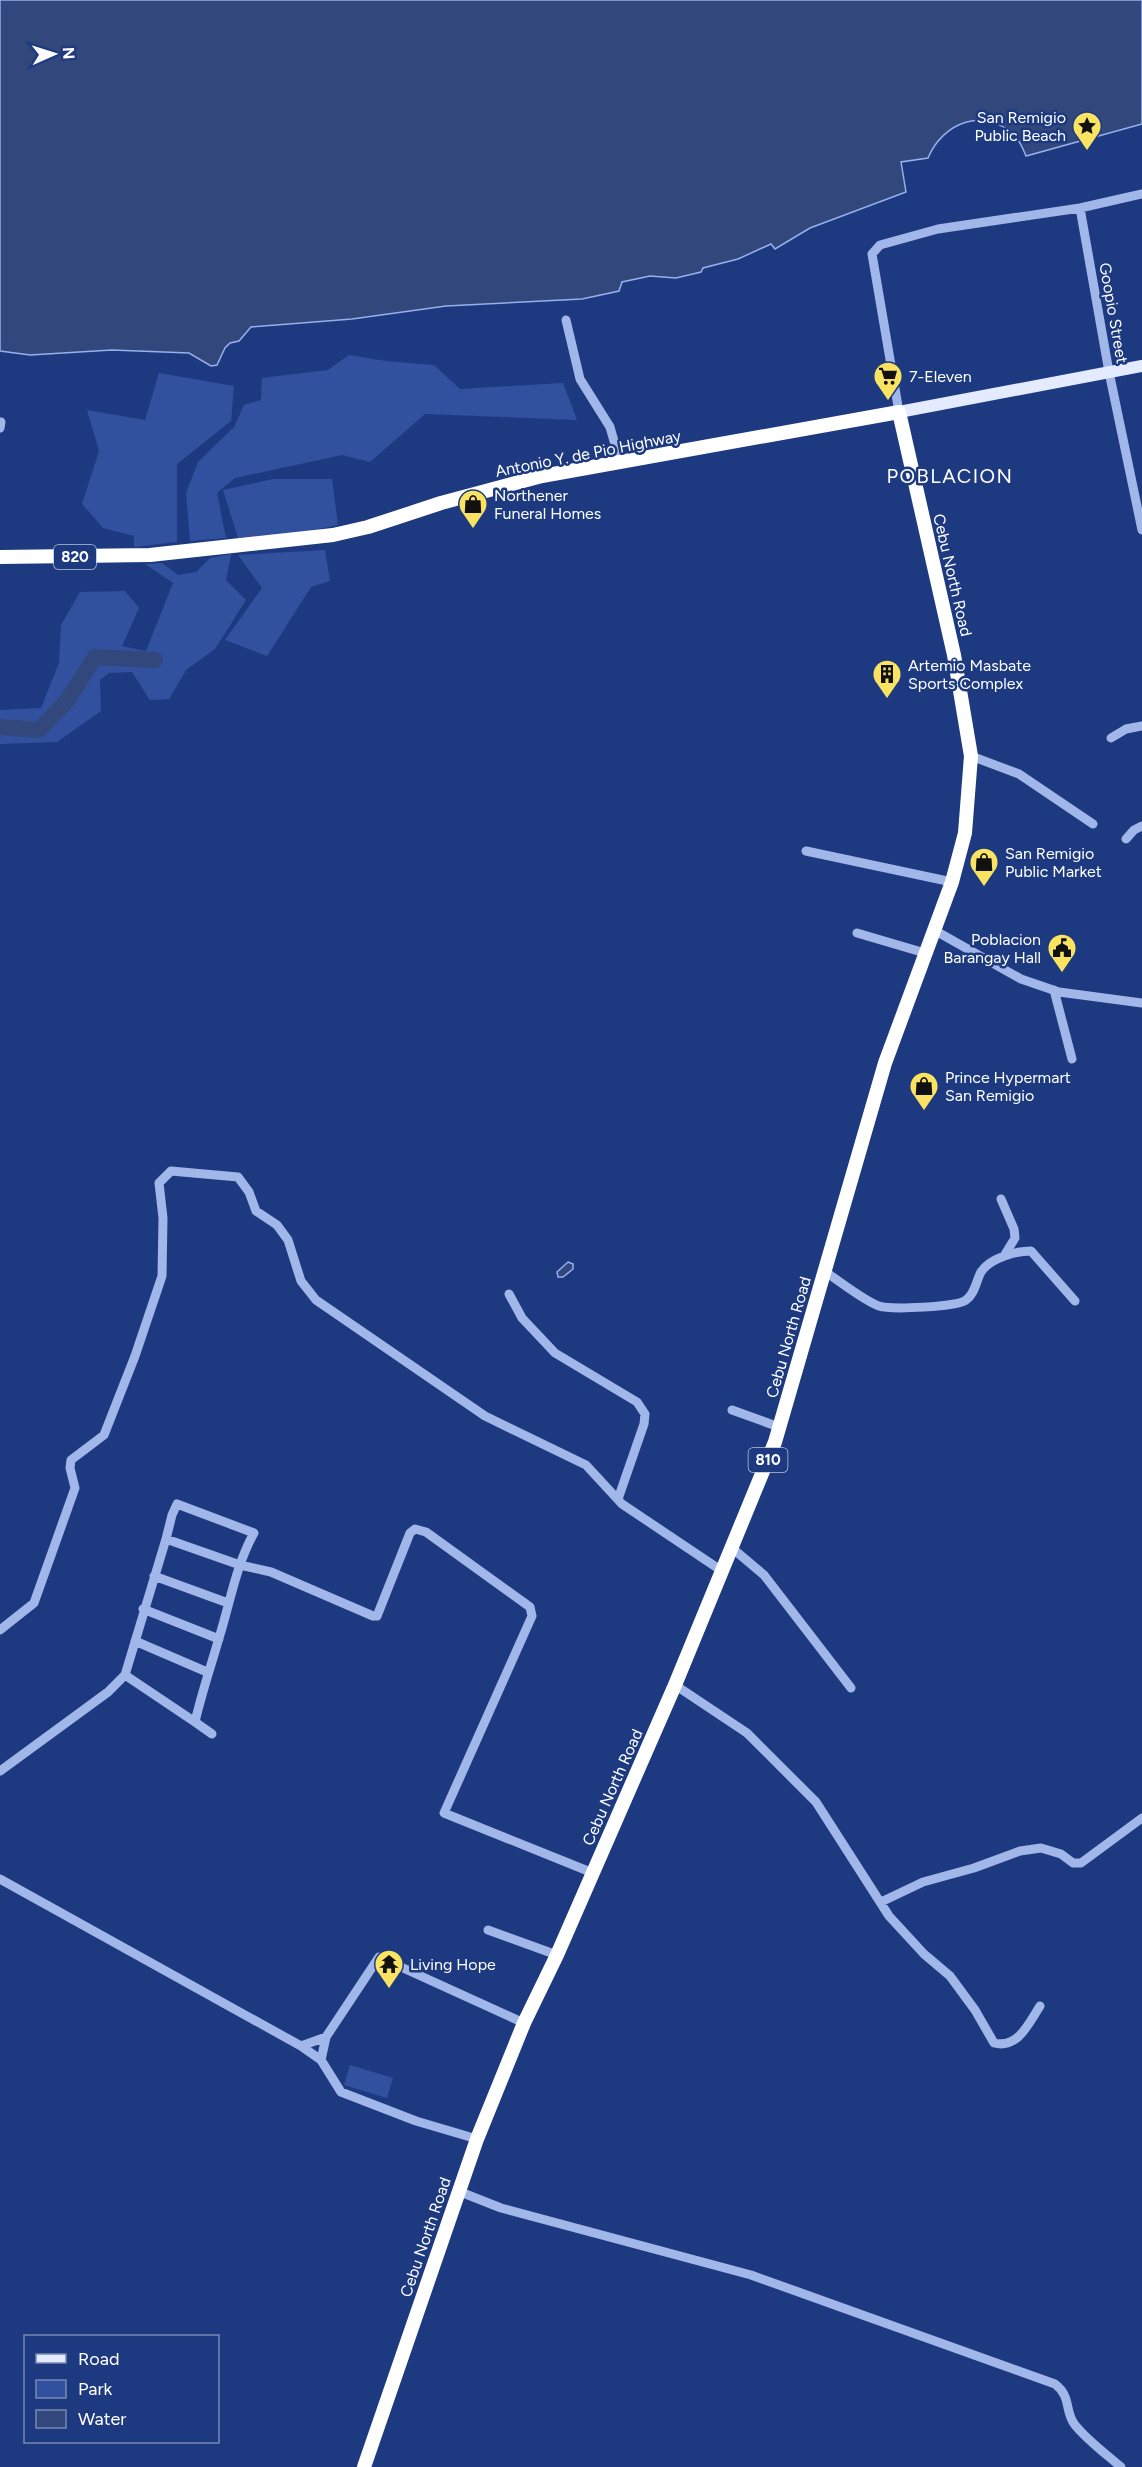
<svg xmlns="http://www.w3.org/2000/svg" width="1142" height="2467" font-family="Figtree,sans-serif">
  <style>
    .green { fill: #31519f }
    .water { fill: #32487c; stroke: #95b0eb; stroke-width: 1.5 }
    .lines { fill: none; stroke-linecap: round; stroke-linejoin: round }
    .river { stroke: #32487c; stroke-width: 16 }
    .minor { stroke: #a2b7e9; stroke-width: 9 }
    .major { stroke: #e5ebfe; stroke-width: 12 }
    .highway { stroke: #fff; stroke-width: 14 }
    .labels { text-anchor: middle; stroke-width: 5; stroke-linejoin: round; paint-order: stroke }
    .shield { fill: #1d3a81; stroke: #bbc4d9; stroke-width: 1.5 }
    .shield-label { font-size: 15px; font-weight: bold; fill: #fff }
    .poi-label { font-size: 16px; fill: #fff; stroke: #1d3a81; text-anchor: start }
    .street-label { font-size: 16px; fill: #fff; stroke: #1d3a81 }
    .quarter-label { font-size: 20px; letter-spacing: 1.5px; fill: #fff; stroke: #1d3a81 }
  </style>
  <rect width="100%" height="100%" fill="#1d3a81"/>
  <path class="green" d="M349,355L386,361L434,365L460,389L563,383L577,420L425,414L370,462L342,455L235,478L217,493L226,538L190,541L186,493L198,462L234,427L244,405L261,400L262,378L328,370Z
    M159,373L234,386L231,421L177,464V542L134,547V536L103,528L82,504L99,451L87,410L145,420Z
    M273,479H332L338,525L290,535L239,541L223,490Z
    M325,550L330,581L311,587L267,656L225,640L262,588L238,555Z
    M231,554L226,580L246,600L215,649L186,670L169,699L150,700L132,672L109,673L100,680L101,711L57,742L0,744V710L41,708L59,663L61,625L80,592L125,591L139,608L122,646L146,651L173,583L145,564L162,563L178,575L196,572L210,558Z
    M350,2065L393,2078L387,2098L344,2085Z"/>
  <path class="water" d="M0,0H1142V124L1026,156C1023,149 1020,141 1015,136C985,106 943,122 928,158L901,162L906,192L810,228L775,249L771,244L738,259L703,268L701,272L676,278L650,276L622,282L619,291L582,299L446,306L352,319L251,327L239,341L230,343L225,348L217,365L211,366L189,353L112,350L30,355L0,351Z
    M568,1262L573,1264V1269L563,1277H558L557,1272Z"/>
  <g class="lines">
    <path class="river" d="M0,727L39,730L67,701L95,657L155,660"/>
    <path class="minor" d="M1080,208L1109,372L1142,530
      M566,320L580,379L610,427L620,462
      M899,412L872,254L880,245L938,229L1080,208L1142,194
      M0,428L1,422
      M1111,738L1126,729L1142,726
      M971,756L1019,774L1093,824
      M1126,839L1134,830L1142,826
      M806,851L952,882
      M934,930L1021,979L1059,992L1142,1003
      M857,933L925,953
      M1054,990L1072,1059
      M1001,1199L1014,1229L1015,1238L1004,1256
      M824,1271C838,1280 864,1301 879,1306C891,1310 957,1307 966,1300C975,1294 976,1281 981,1272C990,1258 1016,1251 1031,1251L1075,1301
      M509,1294L522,1318L555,1353L637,1402L645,1414L644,1424L618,1499
      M732,1410L779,1427
      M166,1539L172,1515L177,1504L254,1533C236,1565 230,1603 219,1638C211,1666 202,1692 195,1722L212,1734
      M732,1548L764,1575L851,1688
      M154,1576L228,1603
      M143,1609L219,1639
      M0,1630L34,1603L75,1488L70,1468L71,1460L104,1435L135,1356L162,1276L163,1218L159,1183L171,1171L238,1177L249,1192L256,1211L277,1225L288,1240L301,1281L316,1300L485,1416L586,1465L622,1504L722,1571
      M135,1641L207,1672
      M125,1675L195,1722
      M675,1685L747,1733L816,1802L889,1916L924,1954L950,1976L975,2010L994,2043C1018,2049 1029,2023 1040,2006
      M0,1771L108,1692L125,1675L166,1539L240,1565L271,1572L373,1616H377L410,1533L415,1529L426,1532L530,1607L532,1616L444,1813L593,1873
      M0,1879L301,2046L321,2060L341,2092L416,2121L477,2139
      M881,1902L923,1882L974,1868L1020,1851L1041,1848L1061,1854L1073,1863H1081L1142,1818
      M488,1930L557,1955
      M301,2046L326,2037
      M321,2060L326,2037L379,1957L524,2023
      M458,2191L501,2208L751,2275L1055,2384C1072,2397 1064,2411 1075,2425C1088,2441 1106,2454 1121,2467"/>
    <path class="major" d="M899,412L1142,366"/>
    <path class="highway" d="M0,557L150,555L333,535L368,527L441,503L542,476L899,412L954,655L971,756L965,833L952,882L885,1063L775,1442L675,1685L557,1955L524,2023L477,2139L364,2467"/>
  </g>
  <defs>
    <g id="sight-pin" transform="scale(1.5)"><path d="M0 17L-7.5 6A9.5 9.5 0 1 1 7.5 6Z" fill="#f9e360" stroke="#1d3a81"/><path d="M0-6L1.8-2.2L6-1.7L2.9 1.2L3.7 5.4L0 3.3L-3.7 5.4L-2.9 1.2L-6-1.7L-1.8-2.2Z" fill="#111"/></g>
    <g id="supermarket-pin" transform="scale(1.5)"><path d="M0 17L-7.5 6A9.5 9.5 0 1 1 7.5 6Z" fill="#f9e360" stroke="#1d3a81"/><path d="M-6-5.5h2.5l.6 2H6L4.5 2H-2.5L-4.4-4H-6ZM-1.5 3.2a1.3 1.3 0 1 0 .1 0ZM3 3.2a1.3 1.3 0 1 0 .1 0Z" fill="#111"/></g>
    <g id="shop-pin" transform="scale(1.5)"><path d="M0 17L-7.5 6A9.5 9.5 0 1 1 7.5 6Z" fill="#f9e360" stroke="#1d3a81"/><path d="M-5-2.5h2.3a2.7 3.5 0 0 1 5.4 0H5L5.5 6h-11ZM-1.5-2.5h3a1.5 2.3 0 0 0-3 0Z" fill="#111"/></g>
    <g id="building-pin" transform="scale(1.5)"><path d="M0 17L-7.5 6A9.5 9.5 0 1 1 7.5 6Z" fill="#f9e360" stroke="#1d3a81"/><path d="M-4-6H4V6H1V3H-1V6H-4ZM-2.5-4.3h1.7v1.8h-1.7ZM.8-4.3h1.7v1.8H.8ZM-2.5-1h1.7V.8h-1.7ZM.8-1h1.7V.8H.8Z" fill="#111"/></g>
    <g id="civic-pin" transform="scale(1.5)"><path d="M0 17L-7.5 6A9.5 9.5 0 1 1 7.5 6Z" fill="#f9e360" stroke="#1d3a81"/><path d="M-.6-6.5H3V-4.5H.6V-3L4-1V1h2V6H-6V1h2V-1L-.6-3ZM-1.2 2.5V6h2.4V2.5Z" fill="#111"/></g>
    <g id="temple-pin" transform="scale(1.5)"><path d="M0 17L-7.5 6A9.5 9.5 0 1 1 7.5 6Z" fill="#f9e360" stroke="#1d3a81"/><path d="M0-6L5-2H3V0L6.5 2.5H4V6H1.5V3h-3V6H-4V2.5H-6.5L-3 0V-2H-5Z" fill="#111"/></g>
  </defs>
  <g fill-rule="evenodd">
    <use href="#sight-pin" x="1087" y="126"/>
    <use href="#supermarket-pin" x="888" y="376"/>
    <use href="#shop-pin" x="473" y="504"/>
    <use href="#building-pin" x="887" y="674"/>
    <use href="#shop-pin" x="984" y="862"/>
    <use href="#civic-pin" x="1062" y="948"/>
    <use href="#shop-pin" x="924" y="1086"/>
    <use href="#temple-pin" x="389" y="1964"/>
  </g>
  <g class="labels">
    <g class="shield">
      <rect x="54" y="545" width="42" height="24" rx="4.5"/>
      <rect x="748.5" y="1448" width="39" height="24" rx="4.5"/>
    </g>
    <g class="shield-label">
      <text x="75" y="562">820</text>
      <text x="768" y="1465">810</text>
    </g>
    <g class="poi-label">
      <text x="1066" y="123" text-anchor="end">San Remigio<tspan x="1066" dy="18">Public Beach</tspan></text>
      <text x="909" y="382">7-Eleven</text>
      <text x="494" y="501">Northener<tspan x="494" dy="18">Funeral Homes</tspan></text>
      <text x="908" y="671">Artemio Masbate<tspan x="908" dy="18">Sports Complex</tspan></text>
      <text x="1005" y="859">San Remigio<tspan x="1005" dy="18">Public Market</tspan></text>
      <text x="1041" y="945" text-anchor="end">Poblacion<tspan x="1041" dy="18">Barangay Hall</tspan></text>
      <text x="945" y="1083">Prince Hypermart<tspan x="945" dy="18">San Remigio</tspan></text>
      <text x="410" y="1970">Living Hope</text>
    </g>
    <g class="street-label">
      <text transform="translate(1114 313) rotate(80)" y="6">Goopio Street</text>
      <text transform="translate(588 453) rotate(-11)" y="6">Antonio Y. de Pio Highway</text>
      <text transform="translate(953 575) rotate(77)" y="6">Cebu North Road</text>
      <text transform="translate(788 1337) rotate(-74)" y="6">Cebu North Road</text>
      <text transform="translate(612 1787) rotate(-66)" y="6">Cebu North Road</text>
      <text transform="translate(425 2237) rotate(-71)" y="6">Cebu North Road</text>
    </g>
    <g class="quarter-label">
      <text x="950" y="483">POBLACION</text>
    </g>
  </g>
  <rect x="24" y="2335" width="195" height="108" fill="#1d3a81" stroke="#7789b3" stroke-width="1.5"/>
  <rect x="36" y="2354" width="30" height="9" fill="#e5ebfe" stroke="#7789b3" stroke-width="1.5"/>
  <text x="78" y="2365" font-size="18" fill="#ffffff">Road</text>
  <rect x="36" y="2380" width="30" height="18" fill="#31519f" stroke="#7789b3" stroke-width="1.5"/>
  <text x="78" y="2395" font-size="18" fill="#ffffff">Park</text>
  <rect x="36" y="2410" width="30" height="18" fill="#32487c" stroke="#7789b3" stroke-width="1.5"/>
  <text x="78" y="2425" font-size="18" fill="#ffffff">Water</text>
  <g transform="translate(54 54) rotate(87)" stroke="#1d3a81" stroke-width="4.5" paint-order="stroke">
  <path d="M0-4.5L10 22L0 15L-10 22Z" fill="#ffffff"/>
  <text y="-9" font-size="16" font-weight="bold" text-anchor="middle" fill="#ffffff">N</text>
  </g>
</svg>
